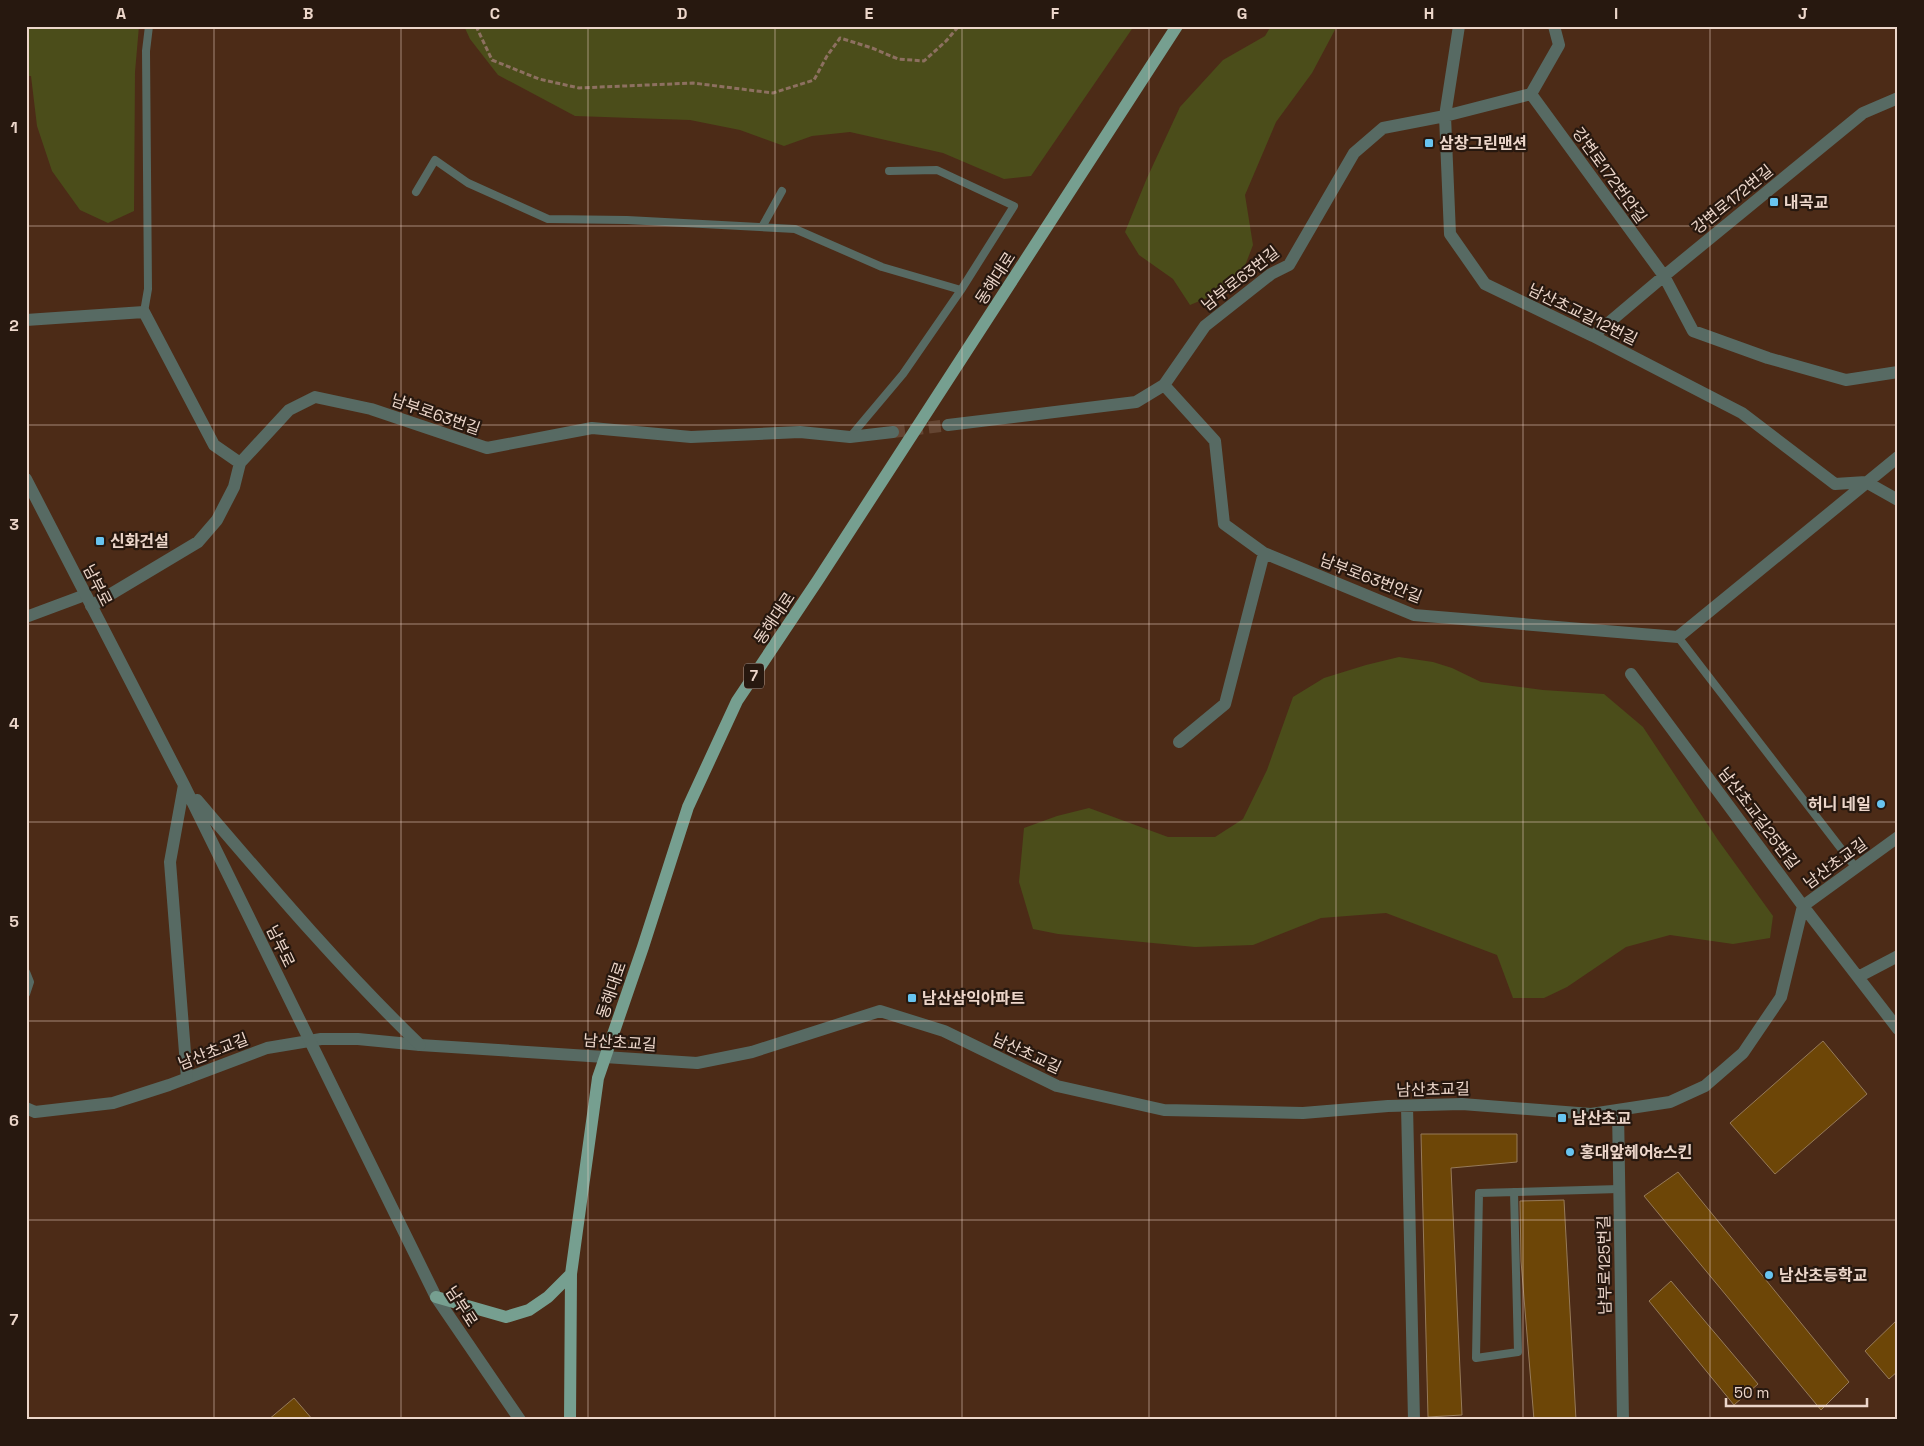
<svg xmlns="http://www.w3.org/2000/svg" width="1924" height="1446" font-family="'Space Grotesk','Noto Sans KR',sans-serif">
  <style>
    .green { fill: #4b4d1a }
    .building { fill: #6d4607; stroke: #967a59 }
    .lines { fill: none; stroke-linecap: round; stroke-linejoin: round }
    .minor-tunnel { stroke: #644532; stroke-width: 12; stroke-dasharray: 12 6; stroke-linecap: butt }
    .path { stroke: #8d7060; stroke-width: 3; stroke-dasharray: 5 2.5; stroke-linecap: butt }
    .service { stroke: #576a63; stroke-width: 8 }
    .minor { stroke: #576a63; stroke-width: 12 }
    .tertiary { stroke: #576a63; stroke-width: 12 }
    .primary { stroke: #769f90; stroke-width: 12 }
    .grid { fill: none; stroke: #ecd6ca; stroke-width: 1; stroke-opacity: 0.55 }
    .poi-dot { fill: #68c4f0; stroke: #27180f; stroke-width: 2 }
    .labels { text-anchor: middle; stroke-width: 4.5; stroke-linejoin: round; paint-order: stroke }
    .shield { fill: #27180f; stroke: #b19d92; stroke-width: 1 }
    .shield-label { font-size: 15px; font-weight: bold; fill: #ecd6ca }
    .poi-label { font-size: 16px; font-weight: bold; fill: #ecd6ca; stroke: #27180f; text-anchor: start }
    .street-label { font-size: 16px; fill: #ecd6ca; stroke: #27180f }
    .neatline { fill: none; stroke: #ecd6ca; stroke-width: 2 }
    .grid-label { font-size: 16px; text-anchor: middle; font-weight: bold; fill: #ecd6ca }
  </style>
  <rect width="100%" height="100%" fill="#4c2b17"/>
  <path class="green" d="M26,26H139L135,72L134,211L108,223L80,210L52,171L37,126L31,76H26Z
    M464,26H1134L1031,176L1004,179L943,153L850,132L812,136L784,146L740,130L690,120L575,116L498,75L470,39Z
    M1271,26H1337L1312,73L1276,122L1245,195L1253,245L1243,271L1221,292L1190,305L1173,279L1139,255L1125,232L1147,178L1180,107L1223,60L1265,36Z
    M1399,657L1433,662L1452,668L1481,682L1543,690L1604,694L1643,727L1718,840L1773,916L1770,938L1733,944L1670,935L1626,947L1567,987L1544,998H1513L1497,955L1386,913L1321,918L1253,945L1195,947L1058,934L1033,929L1019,882L1024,828L1057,816L1089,808L1168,837H1215L1243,819L1267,770L1293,697L1324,678L1366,665Z"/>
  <path class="building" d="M1823,1041L1867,1094L1775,1174L1730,1123Z
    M1421,1134H1517V1162L1451,1168L1462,1415L1428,1417Z
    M1678,1172L1849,1382L1821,1410L1644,1196Z
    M1564,1200L1576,1420H1534L1521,1261L1520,1201Z
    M1671,1281L1758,1384L1734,1405L1649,1301Z
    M1898,1319V1371L1889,1379L1865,1351Z
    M294,1398L313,1420H268Z"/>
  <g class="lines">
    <path class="minor-tunnel" d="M893,432L948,425"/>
    <path class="path" d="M476,26L492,60L539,79L579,88L693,83L773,93L814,80L827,56L840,38L872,48L898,59L924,61L946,41L959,26"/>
    <path class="service" d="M889,171L937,170L1014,206L961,290
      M416,192L435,160L468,183L548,219L627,220L795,229L882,267L961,290L903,374L850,437
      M762,227L782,191
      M144,312L148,289L146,51L149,26
      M1678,637L1856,868
      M26,972L30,982L26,994
      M1514,1192L1518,1352L1476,1358L1479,1193L1619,1189"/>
    <path class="minor" d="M1459,26L1445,116L1450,234L1485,284L1593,336L1742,413L1835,484L1866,482L1898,500
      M1531,94L1664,276L1693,331L1768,358L1846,380L1898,372
      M26,320L144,312L214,445L240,463
      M1593,336L1664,276L1863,113L1898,98
      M1164,385L1215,441L1224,524L1264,553L1414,615L1678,637L1898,457
      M948,425L1136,402L1164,385L1205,326L1271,274L1289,265L1354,153L1383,128L1445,116L1531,94L1559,45L1554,26
      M91,606L198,542L217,520L234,487L240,463L289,410L315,397L371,409L487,448L592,428L691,437L800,432L850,437L893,432
      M26,617L85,595
      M1631,674L1803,906L1898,1029
      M1179,742L1225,704L1264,553
      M1858,977L1898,956
      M1407,1106L1414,1420
      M26,1108L35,1112L113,1103L169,1085L267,1048L321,1039H358L420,1045L697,1063L752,1052L880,1011L944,1031L1057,1086L1164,1110L1303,1113L1388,1106L1462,1104L1591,1114L1670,1102L1705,1086L1743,1053L1781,997L1803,906L1898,837
      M1618,1110L1623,1420"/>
    <path class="tertiary" d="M26,479L184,785L436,1297L520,1420
      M184,785L170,862L187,1078
      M197,800C269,884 341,969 420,1045"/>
    <path class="primary" d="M436,1297L506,1317L529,1310L548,1297L571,1274
      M570,1420L571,1274L598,1078L643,947L688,807L737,701L818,580L1177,26"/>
  </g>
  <path class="grid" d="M214,26V1420M401,26V1420M588,26V1420M775,26V1420M962,26V1420M1149,26V1420M1336,26V1420M1523,26V1420M1710,26V1420M26,226H1898M26,425H1898M26,624H1898M26,822H1898M26,1021H1898M26,1220H1898"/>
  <g class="poi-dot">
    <rect x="1424" y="138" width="10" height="10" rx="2.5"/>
    <rect x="1769" y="197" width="10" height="10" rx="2.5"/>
    <rect x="95" y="536" width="10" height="10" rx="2.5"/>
    <circle cx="1881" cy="804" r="5"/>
    <rect x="907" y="993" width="10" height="10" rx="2.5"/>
    <rect x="1557" y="1113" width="10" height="10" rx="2.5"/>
    <circle cx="1570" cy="1152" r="5"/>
    <circle cx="1769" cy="1275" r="5"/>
  </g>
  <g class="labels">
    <rect class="shield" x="744" y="663.5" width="20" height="25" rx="4"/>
    <g class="shield-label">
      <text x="754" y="681">7</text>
    </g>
    <g class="poi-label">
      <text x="1439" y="149">삼창그린맨션</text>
      <text x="1784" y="208">내곡교</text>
      <text x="110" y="547">신화건설</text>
      <text x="1871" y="810" text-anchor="end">허니 네일</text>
      <text x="922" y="1004">남산삼익아파트</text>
      <text x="1572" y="1124">남산초교</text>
      <text x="1580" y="1158">홍대앞헤어&amp;스킨</text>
      <text x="1779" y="1281">남산초등학교</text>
    </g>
    <g class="street-label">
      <text transform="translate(1610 175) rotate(54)" y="6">강변로172번안길</text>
      <text transform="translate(1732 199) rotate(-39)" y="6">강변로172번길</text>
      <text transform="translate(995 278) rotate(-57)" y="6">동해대로</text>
      <text transform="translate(1240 278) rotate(-38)" y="6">남부로63번길</text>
      <text transform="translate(1583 314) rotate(26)" y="6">남산초교길12번길</text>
      <text transform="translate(436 414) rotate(19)" y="6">남부로63번길</text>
      <text transform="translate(1371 578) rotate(21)" y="6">남부로63번안길</text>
      <text transform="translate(98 585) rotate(63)" y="6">남부로</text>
      <text transform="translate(774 618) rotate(-56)" y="6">동해대로</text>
      <text transform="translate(1759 818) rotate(53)" y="6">남산초교길25번길</text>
      <text transform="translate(1835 863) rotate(-36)" y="6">남산초교길</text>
      <text transform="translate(281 946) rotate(64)" y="6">남부로</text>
      <text transform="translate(611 990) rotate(-71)" y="6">동해대로</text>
      <text transform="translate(620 1042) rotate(4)" y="6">남산초교길</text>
      <text transform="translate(213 1051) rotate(-21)" y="6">남산초교길</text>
      <text transform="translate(1027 1053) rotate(25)" y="6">남산초교길</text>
      <text transform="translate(1433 1089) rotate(-1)" y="6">남산초교길</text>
      <text transform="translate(1604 1265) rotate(-91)" y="6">남부로125번길</text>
      <text transform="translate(462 1306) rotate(57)" y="6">남부로</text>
    </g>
  </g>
  <rect width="1924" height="1446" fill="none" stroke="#27180f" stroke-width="55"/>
  <path d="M1726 1398v8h141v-8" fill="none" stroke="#ecd6ca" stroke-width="2.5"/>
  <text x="1734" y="1398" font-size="15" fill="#ecd6ca" stroke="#27180f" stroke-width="4" paint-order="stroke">50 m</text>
  <rect x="28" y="28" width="1868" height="1390" class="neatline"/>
  <g class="grid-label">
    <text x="121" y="19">A</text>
    <text x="308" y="19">B</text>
    <text x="495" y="19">C</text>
    <text x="682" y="19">D</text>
    <text x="869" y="19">E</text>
    <text x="1055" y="19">F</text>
    <text x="1242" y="19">G</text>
    <text x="1429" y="19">H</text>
    <text x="1616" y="19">I</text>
    <text x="1803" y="19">J</text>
    <text x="14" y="133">1</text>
    <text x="14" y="331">2</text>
    <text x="14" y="530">3</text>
    <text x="14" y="729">4</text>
    <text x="14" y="927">5</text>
    <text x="14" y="1126">6</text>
    <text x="14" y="1325">7</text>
  </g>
</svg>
